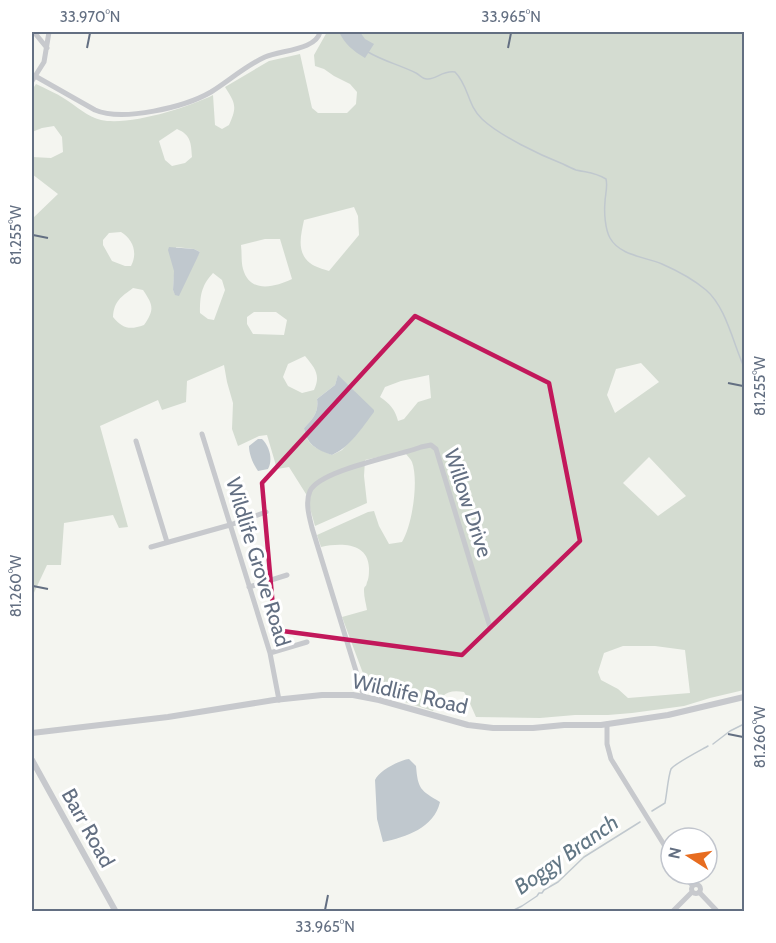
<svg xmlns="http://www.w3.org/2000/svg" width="776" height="943" font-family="Cabin,sans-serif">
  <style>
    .green { fill: #d4dcd1; fill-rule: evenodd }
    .water { fill: #c0c8ce }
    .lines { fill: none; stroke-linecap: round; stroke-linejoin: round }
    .stream { stroke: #c0c8ce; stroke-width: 1.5 }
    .minor { stroke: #c7c9cd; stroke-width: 5 }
    .tertiary { stroke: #c7c9cd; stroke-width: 6 }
    .marked { fill: none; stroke: #c2185b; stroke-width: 4.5; stroke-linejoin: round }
    .ticks { fill: none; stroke: #636f82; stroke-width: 2 }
    .labels { text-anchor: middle; stroke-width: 6; stroke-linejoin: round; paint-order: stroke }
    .street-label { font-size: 21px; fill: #636f82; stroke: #fff }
    .water-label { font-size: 22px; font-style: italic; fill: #637886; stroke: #fff }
    .neatline { fill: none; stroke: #636f82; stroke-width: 2 }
    .ticks-label { font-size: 15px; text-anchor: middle; fill: #636f82 }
  </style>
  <rect width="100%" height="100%" fill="#f4f5f0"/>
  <path class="green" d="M327,32H744V690L710,698L684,706L632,713L608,715H575L540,718L476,717L468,699L464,692C445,689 442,696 433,711L405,702L368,693L364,676L342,617L367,610C366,604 364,597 364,591C364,584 366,589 367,582C369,579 369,572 369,568C368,542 340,543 321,547L317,535L368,512L374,511L379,526L389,544L402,542C412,526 419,481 412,462C411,459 408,457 406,454L383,456L365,460L364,476L367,503L315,526L306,494L289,467L277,469L267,435L259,436L238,446L232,429L233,403L227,382L224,365L187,381L186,402L162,410L158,400L100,426L128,527L119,528L113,515L64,523L61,565H47L32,597V219L58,194L32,174V157L51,158L63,152L62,137L54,126L42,128L32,132V90L36,84C46,89 56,93 65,99C76,106 88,117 101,120C129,126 187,108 213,95L215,125L222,129L229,125C237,107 236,104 225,87L269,61L300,54L312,108L318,113H347L356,104L357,92L350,84L334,76L324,69L315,66L314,55ZM177,129C191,135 191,143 192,157L185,163L172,166L165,160L159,141ZM354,207L358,216L359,235L329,271C323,269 315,267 310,263C296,252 301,235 304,220ZM121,232C133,239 138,253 131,266H125L112,261L103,245V240L109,233ZM265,239H280L292,279C275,287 250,294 243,269C241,262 242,253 241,245ZM176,247L194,249L200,252L175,294L173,290ZM213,273L222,280L225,290L214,320L208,319L200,313C200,296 201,286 213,273ZM133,288L143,290C153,305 155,309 144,325C130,330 123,329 113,317C114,301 121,297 133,288ZM254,312H276L287,320L284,335L253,334L247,324V317ZM305,356C315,368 321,375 314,390L302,393L288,386L283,377L288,364ZM641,363L659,382L615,413L607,395L616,369ZM429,375L431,398L418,402L404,419L398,421C395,409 390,404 380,397L385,387L401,381ZM338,376L355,392L361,429L342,450L332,455C317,448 306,446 304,428C313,419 319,412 317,399L335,385ZM649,457L686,496L658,516L623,483ZM623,646H655L685,650L690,693L628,698L618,689L601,680L598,672L604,653Z"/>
  <path class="water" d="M339,32H360L365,39L374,44L365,58C353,51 345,44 339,32Z
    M169,247L194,249L200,252L179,296L175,295L173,290L174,271L168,250Z
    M338,375L374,410V412C362,428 350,447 332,455C317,450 306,444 304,428C313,419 319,412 317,399L335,385Z
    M258,439H262C270,447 273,460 268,469L258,471C253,464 249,454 249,446Z
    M409,759L416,766C418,789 420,790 440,802C434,828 406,837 383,842L377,819L375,780C379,771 399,760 409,759Z"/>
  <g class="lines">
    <path class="stream" d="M368,52C383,61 400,65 416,73C420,75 423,80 428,79C437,79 443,70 455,72C469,86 467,105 482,119C500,136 540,155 563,164C567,166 571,168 576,170C589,173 594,172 606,179C608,187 605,195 605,202C604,212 605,229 610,238C620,256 646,257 662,264C678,271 693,279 706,290C726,307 733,343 744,367
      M713,744L730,731L744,724
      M652,811L665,803C667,793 668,777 671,769C674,764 701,750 708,746
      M510,912L522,906L537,896L539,893H542L544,890L558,882L584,857L640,822"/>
    <path class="minor" d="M34,32L47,48
      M35,76L95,110C123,122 185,107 211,92C229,81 245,66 265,57C281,50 316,50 320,32
      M32,81L44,62L49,32
      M202,434L270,653L279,700
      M136,441L167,542
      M151,547L230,525L266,512
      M249,587L287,575
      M270,653L307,642
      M364,697L312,528C309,516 305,502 310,491C320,470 398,456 421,447L431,445L436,449L490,627
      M607,724V744L611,759L671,856
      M683,874L692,885
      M691.5 889a4.5 4.5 0 1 1 9 0a4.5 4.5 0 1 1-9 0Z
      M699,892L718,912
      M672,912L692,892"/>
    <path class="tertiary" d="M32,733L168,717L274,700L322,695H353L379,700L468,725L493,728H533L564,725H601L668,715L744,697
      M32,760L116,912"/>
  </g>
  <path class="marked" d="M415,316L549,383L580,541L462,655L275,630L262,483Z"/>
  <path class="ticks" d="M87,48L90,33M508,48L511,33M33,235L48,238M728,383L743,386M33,586L48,589M728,734L743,737M325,910L328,895"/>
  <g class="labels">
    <g class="street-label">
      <text transform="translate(468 503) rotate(72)" y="7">Willow Drive</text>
      <text transform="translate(258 562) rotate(73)" y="7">Wildlife Grove Road</text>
      <text transform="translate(410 694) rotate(13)" y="7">Wildlife Road</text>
      <text transform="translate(88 828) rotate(61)" y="7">Barr Road</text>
    </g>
    <g class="water-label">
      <text transform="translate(566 854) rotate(-35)" y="8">Boggy Branch</text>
    </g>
  </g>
  <rect width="776" height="943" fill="none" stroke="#ffffff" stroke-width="66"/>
  <g transform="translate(689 856) rotate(282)"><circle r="28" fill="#ffffff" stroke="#c1c5cd" stroke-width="1.5"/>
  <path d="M0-4.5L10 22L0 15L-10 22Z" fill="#e76c1f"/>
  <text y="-9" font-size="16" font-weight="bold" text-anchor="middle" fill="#636f82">N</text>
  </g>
  <rect x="33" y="33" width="710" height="877" class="neatline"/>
  <g class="ticks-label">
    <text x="90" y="22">33.970°N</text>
    <text x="511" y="22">33.965°N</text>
    <text transform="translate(16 235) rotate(-90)" y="5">81.255°W</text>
    <text transform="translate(760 386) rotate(-90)" y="5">81.255°W</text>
    <text transform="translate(16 586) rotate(-90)" y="5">81.260°W</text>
    <text transform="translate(760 737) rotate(-90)" y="5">81.260°W</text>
    <text x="325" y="932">33.965°N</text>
  </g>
</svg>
